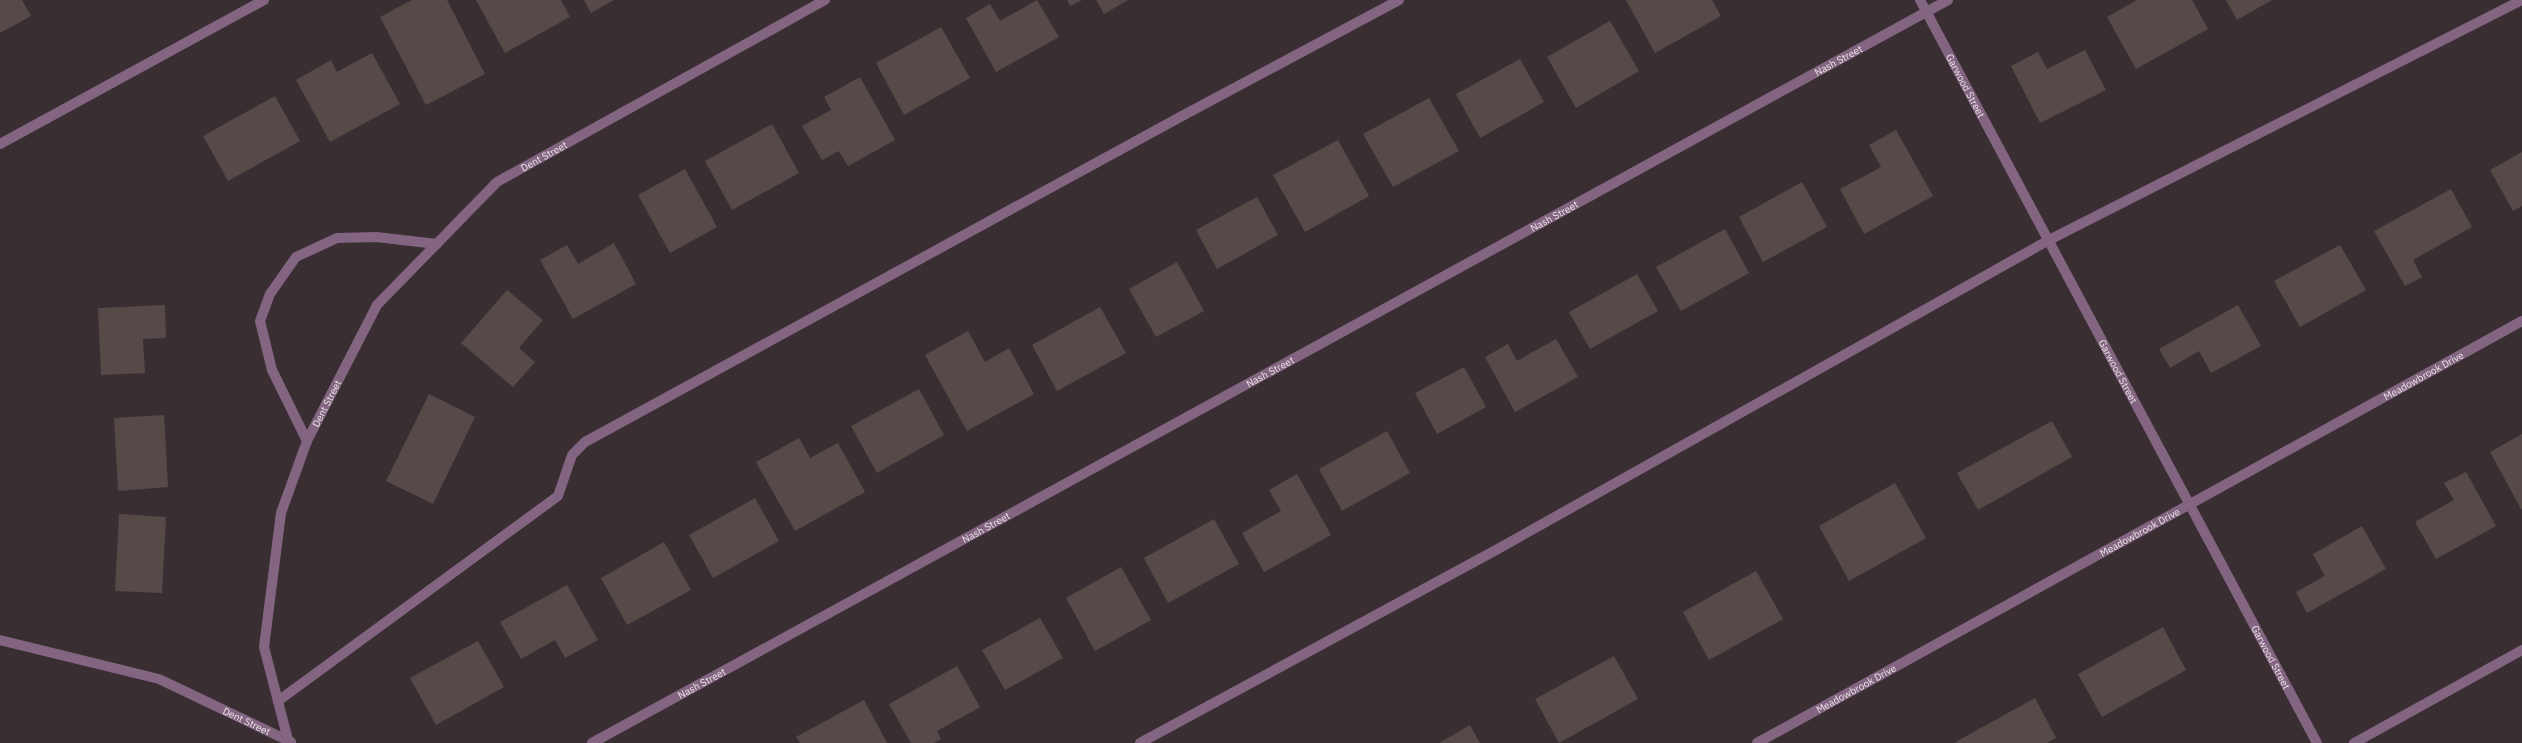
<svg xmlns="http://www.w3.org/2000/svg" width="2522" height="743" font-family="'IBM Plex Sans',sans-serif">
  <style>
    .building { fill: #564a49 }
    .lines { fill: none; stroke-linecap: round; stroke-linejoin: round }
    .lane { stroke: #836582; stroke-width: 10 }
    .street { stroke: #836582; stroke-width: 10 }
    .labels { text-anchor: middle; stroke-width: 3; stroke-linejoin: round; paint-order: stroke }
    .street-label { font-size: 10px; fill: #ede6e8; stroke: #1d191a }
  </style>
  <rect width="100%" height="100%" fill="#392f33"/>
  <path class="building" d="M0,0H22L31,16L0,33Z
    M412,0H447L485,74L426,105L380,17Z
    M476,0H561L570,17L505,53Z
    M584,0H614L591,13Z
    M1037,0L1059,37L996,72L966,18L990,4L1000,21Z
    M1067,0H1082L1070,6Z
    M1096,0H1128L1104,14Z
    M1626,0H1712L1721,16L1655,53Z
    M2137,0H2192L2208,29L2136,69L2107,17Z
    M2226,0H2272L2237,20Z
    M1610,21L1639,71L1576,108L1547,57Z
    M941,27L970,78L904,115L876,63Z
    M2085,50L2106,90L2040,123L2011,66L2038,52L2047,69Z
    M372,53L400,104L330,142L296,80L331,60L337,72Z
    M1520,59L1544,102L1480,138L1456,94Z
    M860,77L895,140L848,166L839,151L822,160L802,126L831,110L824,97Z
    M275,96L300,141L228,181L203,136Z
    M1429,98L1459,151L1393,187L1363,134Z
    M772,124L799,173L732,210L705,161Z
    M1896,130L1933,196L1864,234L1840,189L1881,167L1869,145Z
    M1338,140L1369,196L1305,232L1273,175Z
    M2522,152V206L2513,211L2490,170Z
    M685,169L717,227L670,253L638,195Z
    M1802,182L1827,227L1763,262L1739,217Z
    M2451,189L2472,227L2413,260L2422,277L2405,286L2374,231Z
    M1257,197L1278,235L1217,269L1196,230Z
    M1725,229L1749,273L1681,311L1656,267Z
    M614,243L636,284L573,319L540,260L567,245L578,264Z
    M2340,245L2366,290L2300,327L2274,281Z
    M1177,262L1204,311L1156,337L1129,289Z
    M1637,274L1658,311L1590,349L1569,312Z
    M507,290L543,320L519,348L535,362L513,387L461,343Z
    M165,305L166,338L143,339L145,373L101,375L98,308Z
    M2238,305L2261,346L2211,373L2199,351L2170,368L2159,349Z
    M1100,307L1126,353L1057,391L1032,345Z
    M968,331L985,362L1009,348L1034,394L967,431L925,355Z
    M1556,339L1578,377L1515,412L1485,357L1508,344L1517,361Z
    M1464,367L1486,407L1437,434L1415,393Z
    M919,389L944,435L877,473L851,426Z
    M429,394L475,417L433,504L386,481Z
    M164,415L168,487L118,491L114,418Z
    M2052,421L2072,457L1978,510L1957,473Z
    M1387,431L1410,473L1342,511L1319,469Z
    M2522,434V509H2521L2490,452Z
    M799,438L810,458L838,443L865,492L795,531L756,462Z
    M2466,472L2496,526L2436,559L2415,522L2454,500L2444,483Z
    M1297,474L1331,535L1264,572L1242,533L1281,511L1269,490Z
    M1895,483L1926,538L1849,581L1819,526Z
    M755,498L779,541L713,578L689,535Z
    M119,514L166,517L162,593L115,591Z
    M1214,519L1239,564L1168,603L1144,558Z
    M2362,526L2386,569L2307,613L2296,592L2325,576L2313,554Z
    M664,542L691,590L627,625L601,578Z
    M1121,567L1151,620L1095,651L1066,598Z
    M1756,571L1783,619L1709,660L1683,612Z
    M567,585L598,640L565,658L555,640L521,659L500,622Z
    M1040,618L1063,658L1005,690L982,650Z
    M2163,627L2186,670L2102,717L2078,674Z
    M478,641L504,687L436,725L410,678Z
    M1614,656L1638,699L1559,743L1535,699Z
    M957,666L980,707L937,731L941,739L934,743H911L889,704Z
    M2035,698L2056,738L2047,743H1954Z
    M864,700L887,743H800L796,737Z
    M1470,725L1480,743H1439Z"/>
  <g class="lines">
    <path class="lane" d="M0,144L264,0
      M307,441L272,370L260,321L270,294L296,257L337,238L376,237L437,244
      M278,701L558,496L572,455L585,442L1182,116L1399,0
      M1140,743L1496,550L2049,240L2522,0
      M2354,743L2522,650"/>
    <g class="street">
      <path id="s1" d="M1920,0L2317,743"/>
      <path id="s2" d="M0,640L159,679L291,742"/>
      <path id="s3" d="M288,740L264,647L281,513L307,441L377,305L497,182L825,0"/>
      <path id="s4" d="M592,743L1948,0"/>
      <path id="s5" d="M1757,743L2522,321"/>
    </g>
  </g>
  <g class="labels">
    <g class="street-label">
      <text dy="4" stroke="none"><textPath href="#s4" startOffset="1421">Nash Street</textPath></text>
      <text dy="4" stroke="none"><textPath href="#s1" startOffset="97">Garwood Street</textPath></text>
      <text dy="4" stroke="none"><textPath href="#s3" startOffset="686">Dent Street</textPath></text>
      <text dy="4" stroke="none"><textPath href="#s4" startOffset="1097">Nash Street</textPath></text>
      <text dy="4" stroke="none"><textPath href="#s4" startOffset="773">Nash Street</textPath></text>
      <text dy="4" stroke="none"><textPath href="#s1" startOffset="421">Garwood Street</textPath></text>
      <text dy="4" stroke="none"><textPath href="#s5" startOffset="761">Meadowbrook Drive</textPath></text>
      <text dy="4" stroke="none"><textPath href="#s3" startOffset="350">Dent Street</textPath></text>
      <text dy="4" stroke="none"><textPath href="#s4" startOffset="449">Nash Street</textPath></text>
      <text dy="4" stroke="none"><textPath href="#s5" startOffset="437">Meadowbrook Drive</textPath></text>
      <text dy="4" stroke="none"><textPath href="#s1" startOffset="745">Garwood Street</textPath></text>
      <text dy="4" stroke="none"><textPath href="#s4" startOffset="125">Nash Street</textPath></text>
      <text dy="4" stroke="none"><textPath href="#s5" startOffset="113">Meadowbrook Drive</textPath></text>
      <text dy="4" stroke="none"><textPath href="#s2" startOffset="261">Dent Street</textPath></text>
    </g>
  </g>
</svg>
